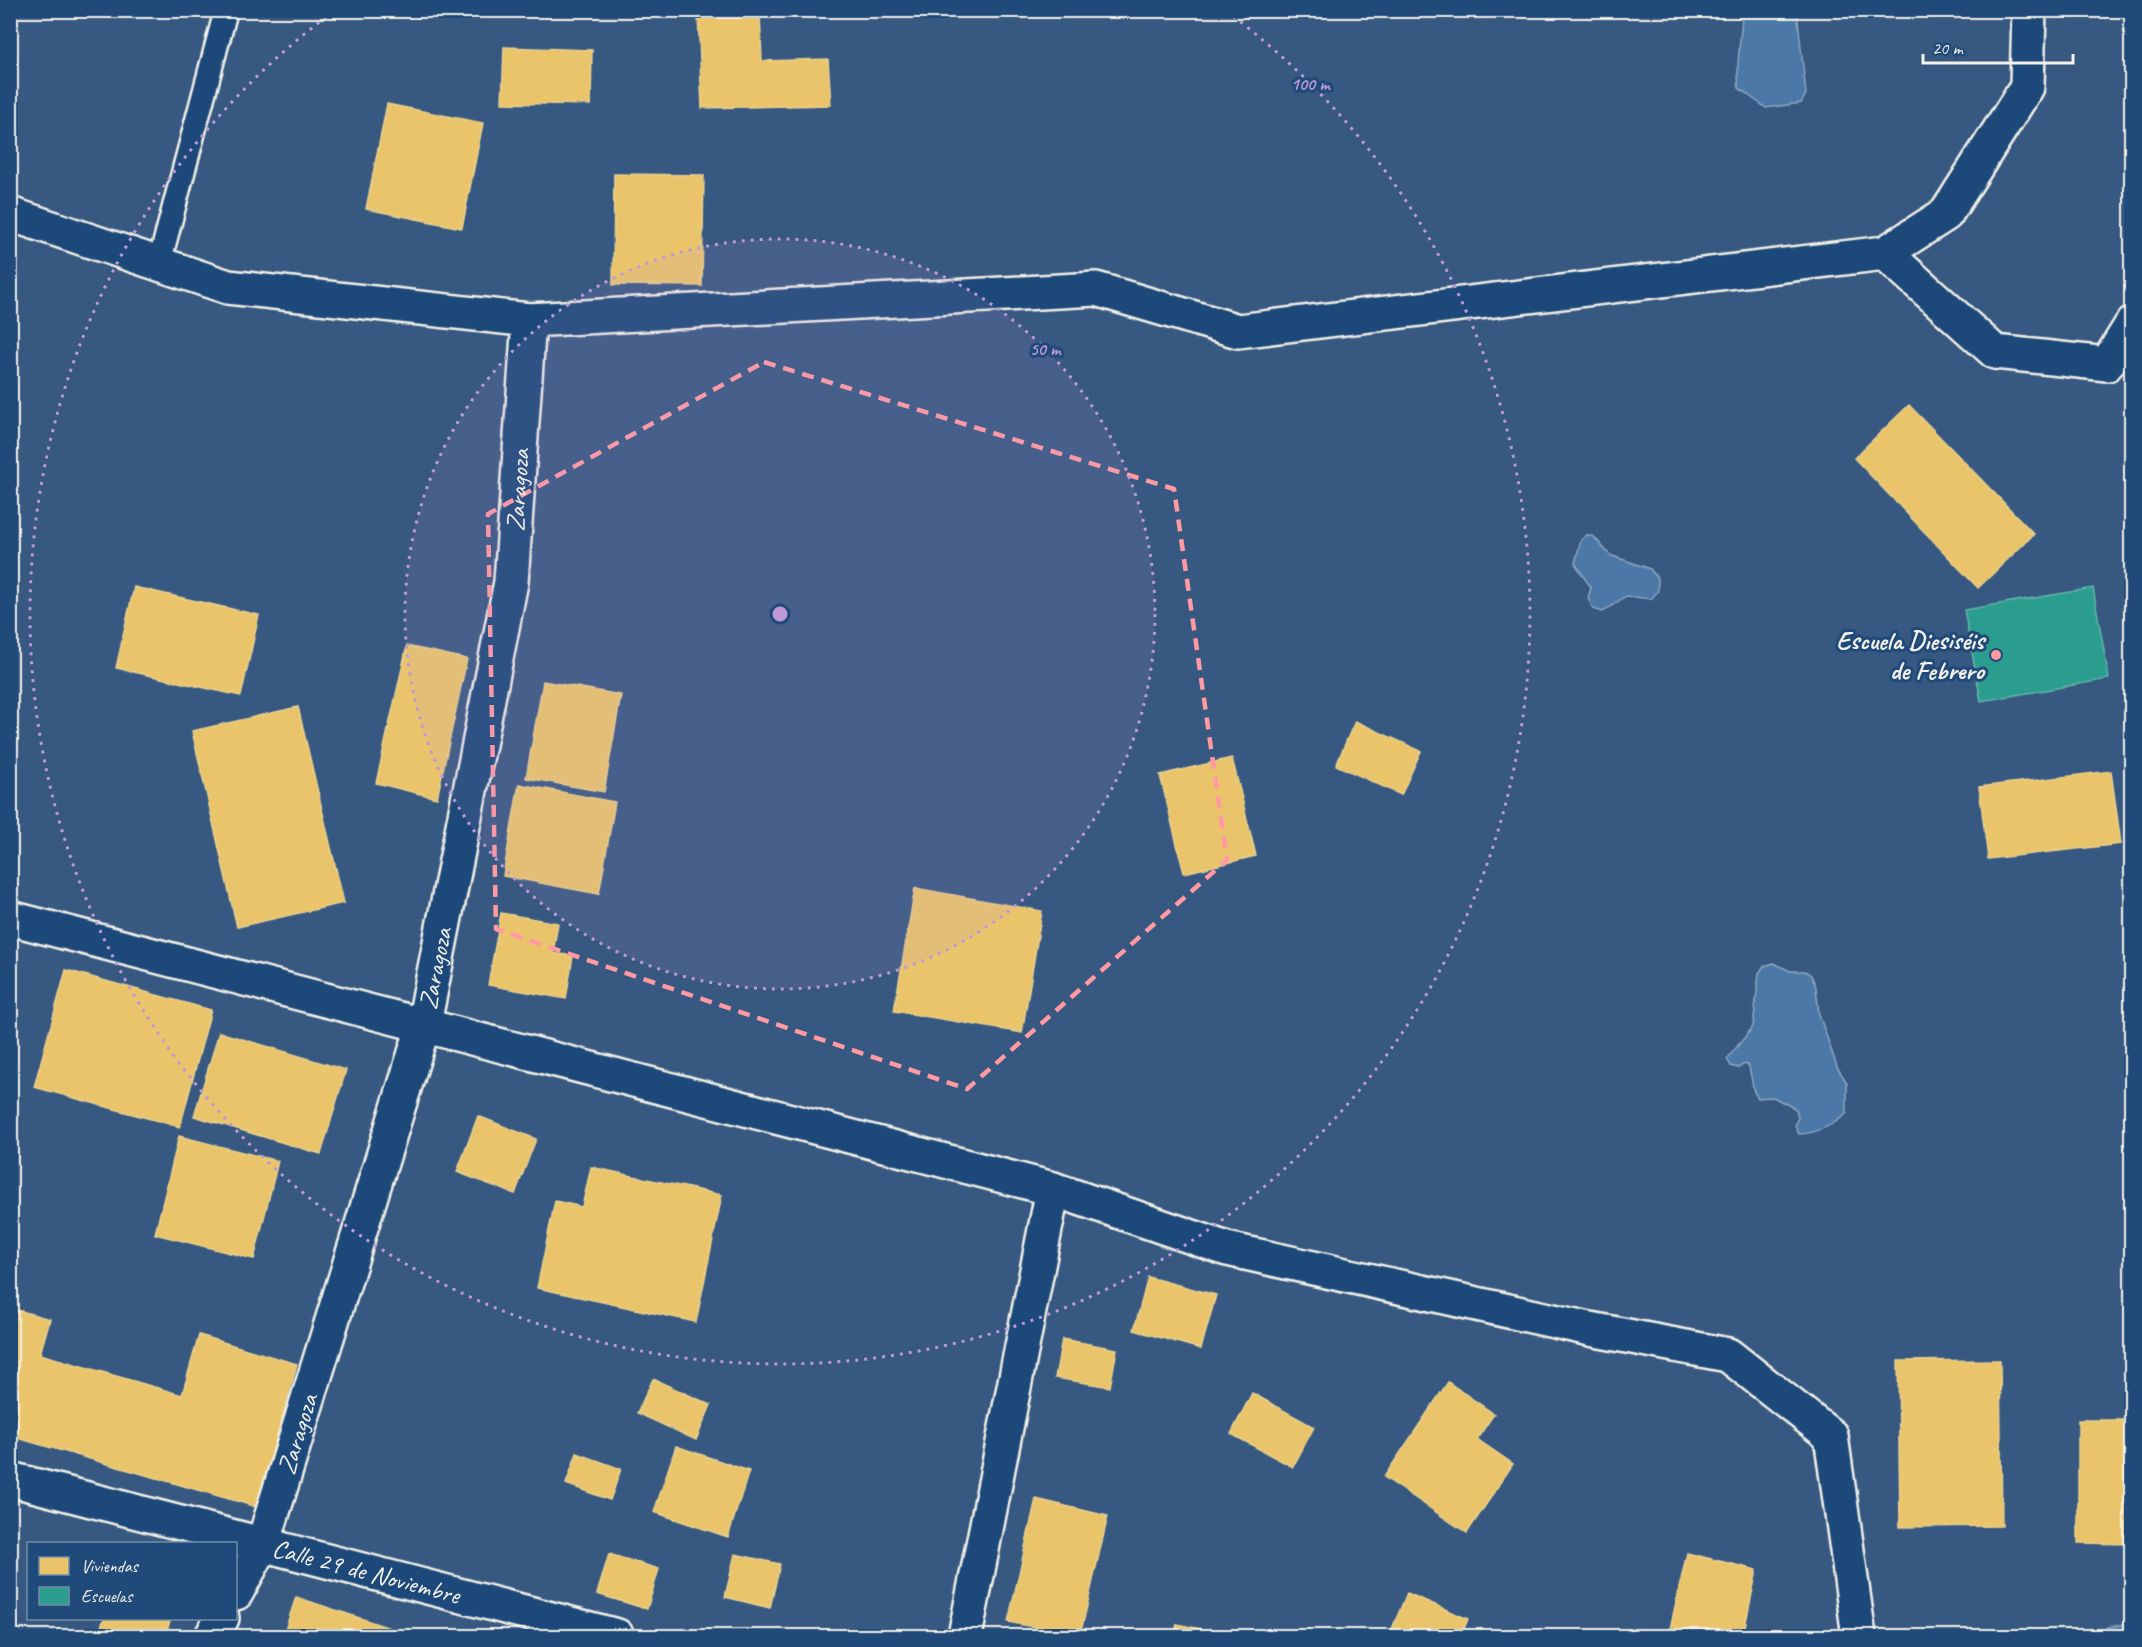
<svg xmlns="http://www.w3.org/2000/svg" width="2142" height="1647" font-family="Caveat,sans-serif">
  <style>
    .water { fill: #4b78a6; stroke: #8fa8c0; stroke-width: 1.5 }
    .homes { fill: #e9c46a; stroke: #ecd290; stroke-width: 1.5 }
    .schools { fill: #2a9d8f; stroke: #67b6aa; stroke-width: 1.5 }
    .lines { fill: none; stroke-linecap: round; stroke-linejoin: round }
    .service-casing { stroke: #f4f1e8; stroke-width: 27 }
    .minor-casing { stroke: #f4f1e8; stroke-width: 38 }
    .service { stroke: #1f4a7a; stroke-width: 22 }
    .minor { stroke: #1f4a7a; stroke-width: 33 }
    .marked { fill: none; stroke: #ff9aa2; stroke-width: 4.5; stroke-dasharray: 12 8; stroke-linejoin: round }
    .ring { fill: none; stroke: #be98d6; stroke-width: 3; stroke-dasharray: 3 6 }
    .poi-dot { fill: #ff9aa2; stroke: #1f4a7a; stroke-width: 2 }
    .labels { text-anchor: middle; stroke-width: 6; stroke-linejoin: round; paint-order: stroke }
    .street-label { font-size: 26px; fill: #f4f1e8; stroke: #1f4a7a }
    .poi-label { font-size: 26px; font-weight: bold; fill: #f4f1e8; stroke: #1f4a7a; text-anchor: end }
    .centre { fill: #be98d6; stroke: #1f4a7a; stroke-width: 3 }
    .ring-label { font-size: 18px; text-anchor: middle; font-weight: bold; fill: #be98d6; stroke: #1f4a7a; stroke-width: 6; stroke-linejoin: round; paint-order: stroke }
  </style>
  <rect width="100%" height="100%" fill="#365881"/>
  <filter id="ink" filterUnits="userSpaceOnUse"><feTurbulence type="fractalNoise" baseFrequency=".0167" numOctaves="2"/><feDisplacementMap in="SourceGraphic" scale="12" xChannelSelector="R" yChannelSelector="G"/><feConvolveMatrix kernelMatrix="1 2 1 2 8 2 1 2 1" color-interpolation-filters="sRGB"/></filter>
  <g filter="url(#ink)">
    <path class="water" d="M1742,11H1797L1806,94L1801,103L1766,108L1739,88C1735,64 1742,35 1742,11Z
      M1587,535L1594,537L1610,555L1650,569L1658,579V591L1651,599L1626,596L1603,612L1593,609L1588,598L1591,588L1575,563L1581,540Z
      M1774,963L1790,971H1805L1811,975L1816,987L1819,1014L1837,1067L1847,1083V1113C1836,1124 1815,1134 1799,1134L1795,1126L1798,1117L1796,1109L1773,1097L1758,1098L1754,1092L1749,1066L1745,1064L1738,1068L1731,1066L1727,1059L1753,1027L1759,973L1764,966Z
      M2131,1623V1636H2094L2108,1627Z"/>
    <path class="homes" d="M760,13L762,61L828,59L831,105L702,108L698,14Z
      M504,47L592,50L591,105L502,103Z
      M387,104L483,123L462,228L366,209Z
      M614,174L704,175L702,286L613,285Z
      M1909,405L2034,534L1978,588L1854,458Z
      M134,587L259,615L241,696L116,668Z
      M407,646L467,659L437,798L376,783Z
      M543,681L621,695L604,792L526,778Z
      M298,707L344,903L237,927L192,731Z
      M1355,721L1421,751L1401,795L1336,765Z
      M1232,758L1256,856L1184,873L1160,775Z
      M2111,771L2121,844L1988,859L1979,787Z
      M519,784L615,802L599,894L503,876Z
      M915,888L1042,911L1022,1033L894,1011Z
      M501,913L558,923L553,953L573,956L566,999L488,985Z
      M66,970L211,1010L180,1127L34,1087Z
      M219,1032L346,1070L321,1154L194,1116Z
      M478,1116L536,1139L515,1194L457,1172Z
      M179,1136L278,1161L254,1259L155,1234Z
      M591,1167L722,1195L696,1322L537,1288L555,1201L582,1207Z
      M1148,1277L1216,1295L1201,1349L1134,1330Z
      M10,1308L50,1319L40,1354L182,1395L199,1335L297,1364L257,1507L10,1436Z
      M1062,1339L1117,1349L1110,1387L1055,1378Z
      M2000,1360L2002,1526L1900,1527L1898,1361Z
      M653,1379L711,1405L696,1440L637,1413Z
      M1448,1382L1494,1414L1477,1439L1513,1464L1467,1533L1384,1477Z
      M1252,1393L1314,1427L1293,1467L1231,1434Z
      M2078,1420H2132V1544L2078,1543Z
      M676,1446L749,1471L728,1537L654,1512Z
      M577,1453L621,1469L610,1500L566,1484Z
      M1036,1499L1108,1516L1080,1636L1008,1622Z
      M1687,1553L1757,1570L1743,1636H1702L1670,1629Z
      M609,1554L659,1569L647,1609L597,1594Z
      M735,1554L780,1564L770,1608L725,1597Z
      M1407,1593L1468,1619L1461,1636H1389Z
      M296,1597L405,1633L404,1636H283Z
      M104,1618H171L165,1636H98Z
      M1177,1624L1235,1636H1174Z"/>
    <path class="schools" d="M2093,588L2109,679L1981,701L1964,610Z"/>
    <g class="lines">
      <g class="service-casing">
        <path id="service" d="M159,264L226,10"/>
      </g>
      <g class="minor-casing">
        <g id="minor">
          <path d="M2029,10L2027,87L1946,214L1885,253L1995,352L2107,364L2132,324"/>
          <path d="M10,214L228,287L529,320L1096,289L1238,331L1885,253"/>
          <path d="M10,918L1053,1189L1227,1249L1590,1329L1728,1355L1831,1436L1859,1636"/>
          <path id="s1" d="M10,1479L617,1636"/>
          <path id="s2" d="M236,1593L263,1544L424,1024L511,582L529,320"/>
          <path d="M212,1636L222,1618"/>
          <path d="M965,1636L1053,1189"/>
        </g>
      </g>
      <use href="#service" class="service"/>
      <use href="#minor" class="minor"/>
    </g>
  </g>
  <path class="marked" d="M764,362L1174,489L1227,860L967,1089L496,929L488,514Z"/>
  <circle cx="780" cy="614" r="375" fill="#be98d6" fill-opacity=".12"/>
  <g class="ring">
    <circle cx="780" cy="614" r="375"/>
    <path d="M1226 11A750 750 0 1 1 334 11"/>
  </g>
  <circle class="poi-dot" cx="1996" cy="655" r="6"/>
  <g class="labels">
    <g class="street-label">
      <text dy="9" stroke="none"><textPath href="#s2" startOffset="1143">Zaragoza</textPath></text>
      <text dy="9" stroke="none"><textPath href="#s2" startOffset="657">Zaragoza</textPath></text>
      <text dy="9" stroke="none"><textPath href="#s2" startOffset="171">Zaragoza</textPath></text>
      <text dy="9" stroke="none"><textPath href="#s1" startOffset="368">Calle 29 de Noviembre</textPath></text>
    </g>
    <g class="poi-label">
      <text x="1984" y="649">Escuela Diesiséis<tspan x="1984" dy="30">de Febrero</tspan></text>
    </g>
  </g>
  <circle cx="780" cy="614" r="9" class="centre"/>
  <g class="ring-label">
    <text x="1310" y="90">100 m</text>
    <text x="1045" y="355">50 m</text>
  </g>
  <rect width="2142" height="1647" fill="none" stroke="#1f4a7a" stroke-width="36"/>
  <rect x="18" y="18" width="2106" height="1611" fill="none" stroke="#f4f1e8" stroke-width="2" filter="url(#ink)"/>
  <rect x="27" y="1542" width="210" height="78" fill="#1f4a7a" stroke="#748da6" stroke-width="1.5"/>
  <rect x="39" y="1557" width="30" height="18" fill="#e9c46a" stroke="#748da6" stroke-width="1.5"/>
  <text x="81" y="1572" font-size="18" fill="#f4f1e8">Viviendas</text>
  <rect x="39" y="1587" width="30" height="18" fill="#2a9d8f" stroke="#748da6" stroke-width="1.5"/>
  <text x="81" y="1602" font-size="18" fill="#f4f1e8">Escuelas</text>
  <path d="M1923 54v9h150v-9" fill="none" stroke="#f4f1e8" stroke-width="3"/>
  <text x="1932" y="54" font-size="18" fill="#f4f1e8" stroke="#1f4a7a" stroke-width="4.5" paint-order="stroke">20 m</text>
</svg>
